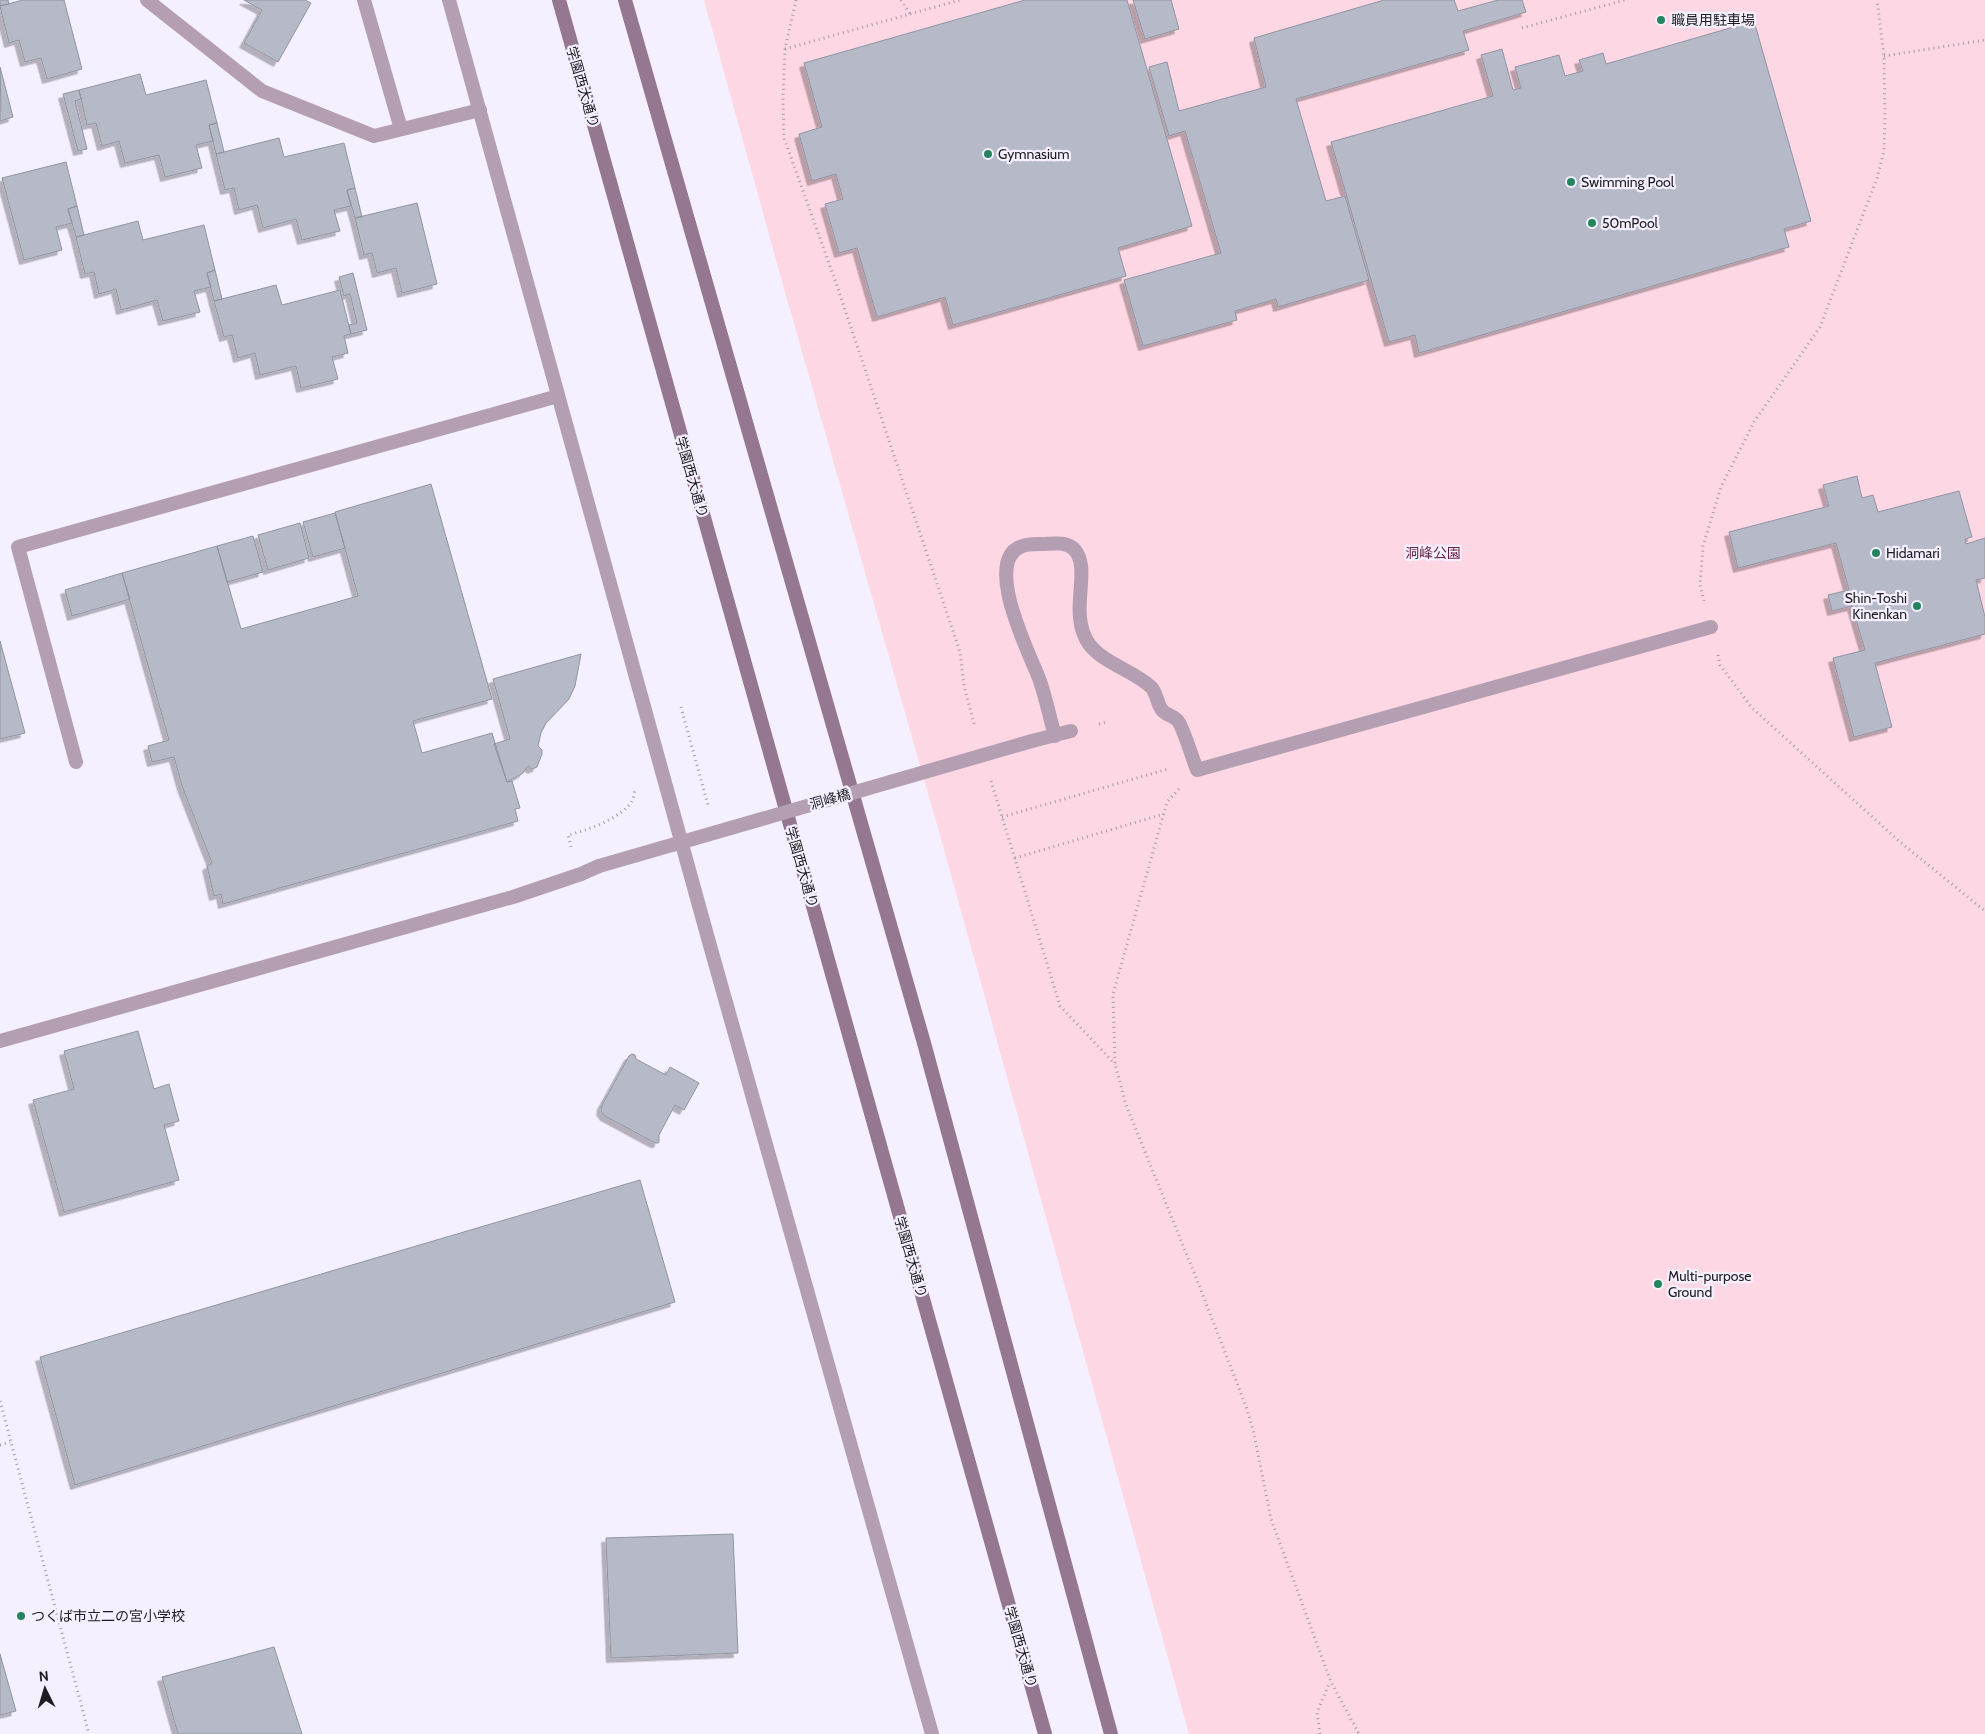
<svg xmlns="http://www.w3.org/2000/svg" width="1985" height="1734" font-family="Cabin,'Noto Sans JP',sans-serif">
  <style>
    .green { fill: #fed7e4 }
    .building { fill: #b6bac8; stroke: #9094a2; filter: url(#shadow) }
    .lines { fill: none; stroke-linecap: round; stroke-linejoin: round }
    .path { stroke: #a09ca7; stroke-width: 3; stroke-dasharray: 1 4; stroke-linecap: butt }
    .service { stroke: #b49fb2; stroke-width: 14 }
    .pedestrian { stroke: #b49fb2; stroke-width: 14 }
    .minor { stroke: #b49fb2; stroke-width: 14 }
    .secondary { stroke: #957792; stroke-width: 14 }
    .pedestrian-bridge { stroke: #b49fb2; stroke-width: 14 }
    .poi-dot { fill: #23845d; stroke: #f5f0ff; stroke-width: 2 }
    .labels { text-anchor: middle; stroke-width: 4.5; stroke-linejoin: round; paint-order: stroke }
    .poi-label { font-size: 14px; fill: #1e1c21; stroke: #f5f0ff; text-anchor: start }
    .street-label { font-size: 14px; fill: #1e1c21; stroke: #f5f0ff }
    .park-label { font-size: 14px; fill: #681e3e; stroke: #f5f0ff }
  </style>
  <defs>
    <filter id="shadow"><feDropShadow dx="-4.5" dy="4.5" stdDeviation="0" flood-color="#0004"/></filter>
  </defs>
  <rect width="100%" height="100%" fill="#f5f0ff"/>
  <path class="green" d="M704,0H1985V1734H1189L943,846L783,285Z"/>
  <path class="building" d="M0,0H8L9,4L0,6Z
    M23,0H64L82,69L47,79L41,58L25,62L19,40L9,43L0,6Z
    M244,0H305L311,3L278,62L244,43L262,10Z
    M1025,0H1127L1192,226L1118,248L1126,276L953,325L945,297L877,317L857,248L839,253L825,204L843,199L836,174L812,181L799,134L822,127L804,63Z
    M1133,0H1171L1179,29L1145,39Z
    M1384,0H1454L1458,11L1498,0H1522L1526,12L1463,31L1469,50L1296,99L1326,201L1345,196L1369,280L1278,307L1276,299L1235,311L1237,320L1143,346L1124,280L1221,253L1185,131L1169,136L1149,67L1167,62L1179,111L1266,87L1254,38Z
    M1754,21L1811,221L1784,229L1789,247L1419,353L1415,335L1389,342L1331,142L1493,96L1481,55L1502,49L1513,90L1521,88L1515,67L1559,55L1565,76L1583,71L1579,60L1603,53L1606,64Z
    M0,67L13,117L0,121V111H1Z
    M140,74L146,95L206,80L217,123L209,125L213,141L196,145L202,168L165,177L159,155L125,163L119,141L102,146L96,123L87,125L79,90Z
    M79,90L81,99L75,101L87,149L78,151L63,94Z
    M217,123L224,152L216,154L209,125Z
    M279,138L284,157L344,143L355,188L347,190L351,206L334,210L340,231L302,240L296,219L263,228L257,205L239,210L234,188L225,190L216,154Z
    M66,162L77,206L68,209L72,223L56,227L62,250L24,260L2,178Z
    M355,188L362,217L355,218L347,190Z
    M417,203L437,284L402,293L396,268L377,273L372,253L364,255L355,218Z
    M77,206L84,235L76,237L68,209Z
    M138,221L143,240L204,225L215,270L207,273L211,287L194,291L200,312L163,321L157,300L121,310L116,289L99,294L94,272L85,274L76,237Z
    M215,270L222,299L214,301L207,273Z
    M353,273L367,330L351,334L349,325L357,323L350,294L344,296L339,277Z
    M276,285L282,305L340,290L351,334L344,336L348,353L332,357L338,379L301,388L296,366L260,375L255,353L238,358L232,335L224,337L214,301Z
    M1857,476L1862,498L1873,495L1878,512L1959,491L1972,537L1965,539L1966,544L1985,538V578L1976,580L1985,617V634L1875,663L1892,727L1854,737L1833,658L1865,650L1852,606L1832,611L1828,595L1849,590L1836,543L1738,568L1729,532L1829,506L1823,485Z
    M431,484L492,699L413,721L422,753L492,733L507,782L512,781L520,808L515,809L518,821L223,904L221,894L214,896L207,866L212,863L182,786L174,757L152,762L148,746L169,740L122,573L217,546L241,629L358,596L335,512Z
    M335,513L345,548L313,557L303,522Z
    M300,523L309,558L268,570L258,535Z
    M253,536L263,572L227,582L217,546Z
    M122,573L130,599L72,616L65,590Z
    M0,641L25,733L0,739Z
    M581,654L575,686L569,699L546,723L541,733L538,746L542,750V754L537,767L532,769L528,766L523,773L507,782L494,744L510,739L493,679Z
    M138,1031L154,1089L169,1084L179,1121L164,1125L179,1180L64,1212L33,1100L74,1089L64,1051Z
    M632,1054L635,1055L636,1059L666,1075L670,1067L699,1083L684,1110L675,1105L659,1135V1142L658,1143H655L605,1116L601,1111L602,1105L629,1056Z
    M640,1180L675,1302L75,1485L40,1357Z
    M733,1534L738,1653L611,1658L606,1538Z
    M274,1647L302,1734H178L162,1677Z
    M0,1654L16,1711L0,1715Z"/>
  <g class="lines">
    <path class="path" d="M796,0L785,49L783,99L784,138L835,280L960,652L964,686L975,727
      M901,0L910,14
      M1522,28L1625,0
      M785,49L960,0
      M1884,56L1985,40
      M1704,601L1700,585L1703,546L1721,487L1754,422L1820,327L1877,178L1884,151L1885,118L1884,56L1877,0
      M1718,655L1720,665L1752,708L1900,842L1985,911
      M681,707L708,805
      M1099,724L1107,722
      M991,781L1060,1006L1115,1064
      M1179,789L1167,802L1113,994L1115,1064L1126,1105L1195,1275L1247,1409L1254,1434L1271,1519L1331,1682L1359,1734
      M1002,817L1168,769
      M571,847L568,835C586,831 622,818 632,801C634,798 634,793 635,789
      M1015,858L1164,814
      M0,1401L89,1734
      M0,1445L10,1442
      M1320,1734L1317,1712L1330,1682"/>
    <path class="service" d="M147,0L262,91L374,136L480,110
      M364,0L401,129"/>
    <path class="pedestrian" d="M1055,736C1050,718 1046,699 1040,681C1031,656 978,555 1026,545C1031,544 1037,544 1041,544C1052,544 1066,541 1074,549C1093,570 1067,612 1089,644C1104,664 1133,670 1151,687C1157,693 1157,704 1162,710C1166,715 1174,716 1178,721C1183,727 1193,760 1197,770L1711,627
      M1032,741L1071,731
      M0,1041L513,897L581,874L599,866"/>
    <path class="minor" d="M449,0L709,942L932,1734
      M76,762L18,547L558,396"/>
    <path class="secondary" d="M559,0L1045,1734
      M625,0L924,1043L1111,1734"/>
    <path class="pedestrian-bridge" d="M599,866L1032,741"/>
  </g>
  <g class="poi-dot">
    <circle cx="1661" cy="20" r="5"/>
    <circle cx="988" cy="154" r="5"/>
    <circle cx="1571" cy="182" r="5"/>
    <circle cx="1592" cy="223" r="5"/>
    <circle cx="1876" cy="553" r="5"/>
    <circle cx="1917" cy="606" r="5"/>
    <circle cx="1658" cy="1284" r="5"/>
    <circle cx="21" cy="1616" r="5"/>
  </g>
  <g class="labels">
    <g class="poi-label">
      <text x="1671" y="25">職員用駐車場</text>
      <text x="998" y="159">Gymnasium</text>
      <text x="1581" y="187">Swimming Pool</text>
      <text x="1602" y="228">50mPool</text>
      <text x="1886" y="558">Hidamari</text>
      <text x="1907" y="603" text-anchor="end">Shin-Toshi<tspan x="1907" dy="16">Kinenkan</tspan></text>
      <text x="1668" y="1281">Multi-purpose<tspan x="1668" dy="16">Ground</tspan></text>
      <text x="31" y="1621">つくば市立二の宮小学校</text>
    </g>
    <g class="street-label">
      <text transform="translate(583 87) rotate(74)" y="5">学園西大通り</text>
      <text transform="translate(692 477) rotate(74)" y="5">学園西大通り</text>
      <text transform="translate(830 799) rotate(-16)" y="5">洞峰橋</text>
      <text transform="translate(802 867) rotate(74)" y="5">学園西大通り</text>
      <text transform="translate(911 1257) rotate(74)" y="5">学園西大通り</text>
      <text transform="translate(1021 1647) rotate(74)" y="5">学園西大通り</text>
    </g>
    <g class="park-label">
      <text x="1433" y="558">洞峰公園</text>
    </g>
  </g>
  <g transform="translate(45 1689) rotate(355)" stroke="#f5f0ff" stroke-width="4" paint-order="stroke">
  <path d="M0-4L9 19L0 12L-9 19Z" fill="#1e1c21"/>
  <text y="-8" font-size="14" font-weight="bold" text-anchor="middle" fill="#1e1c21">N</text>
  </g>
</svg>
